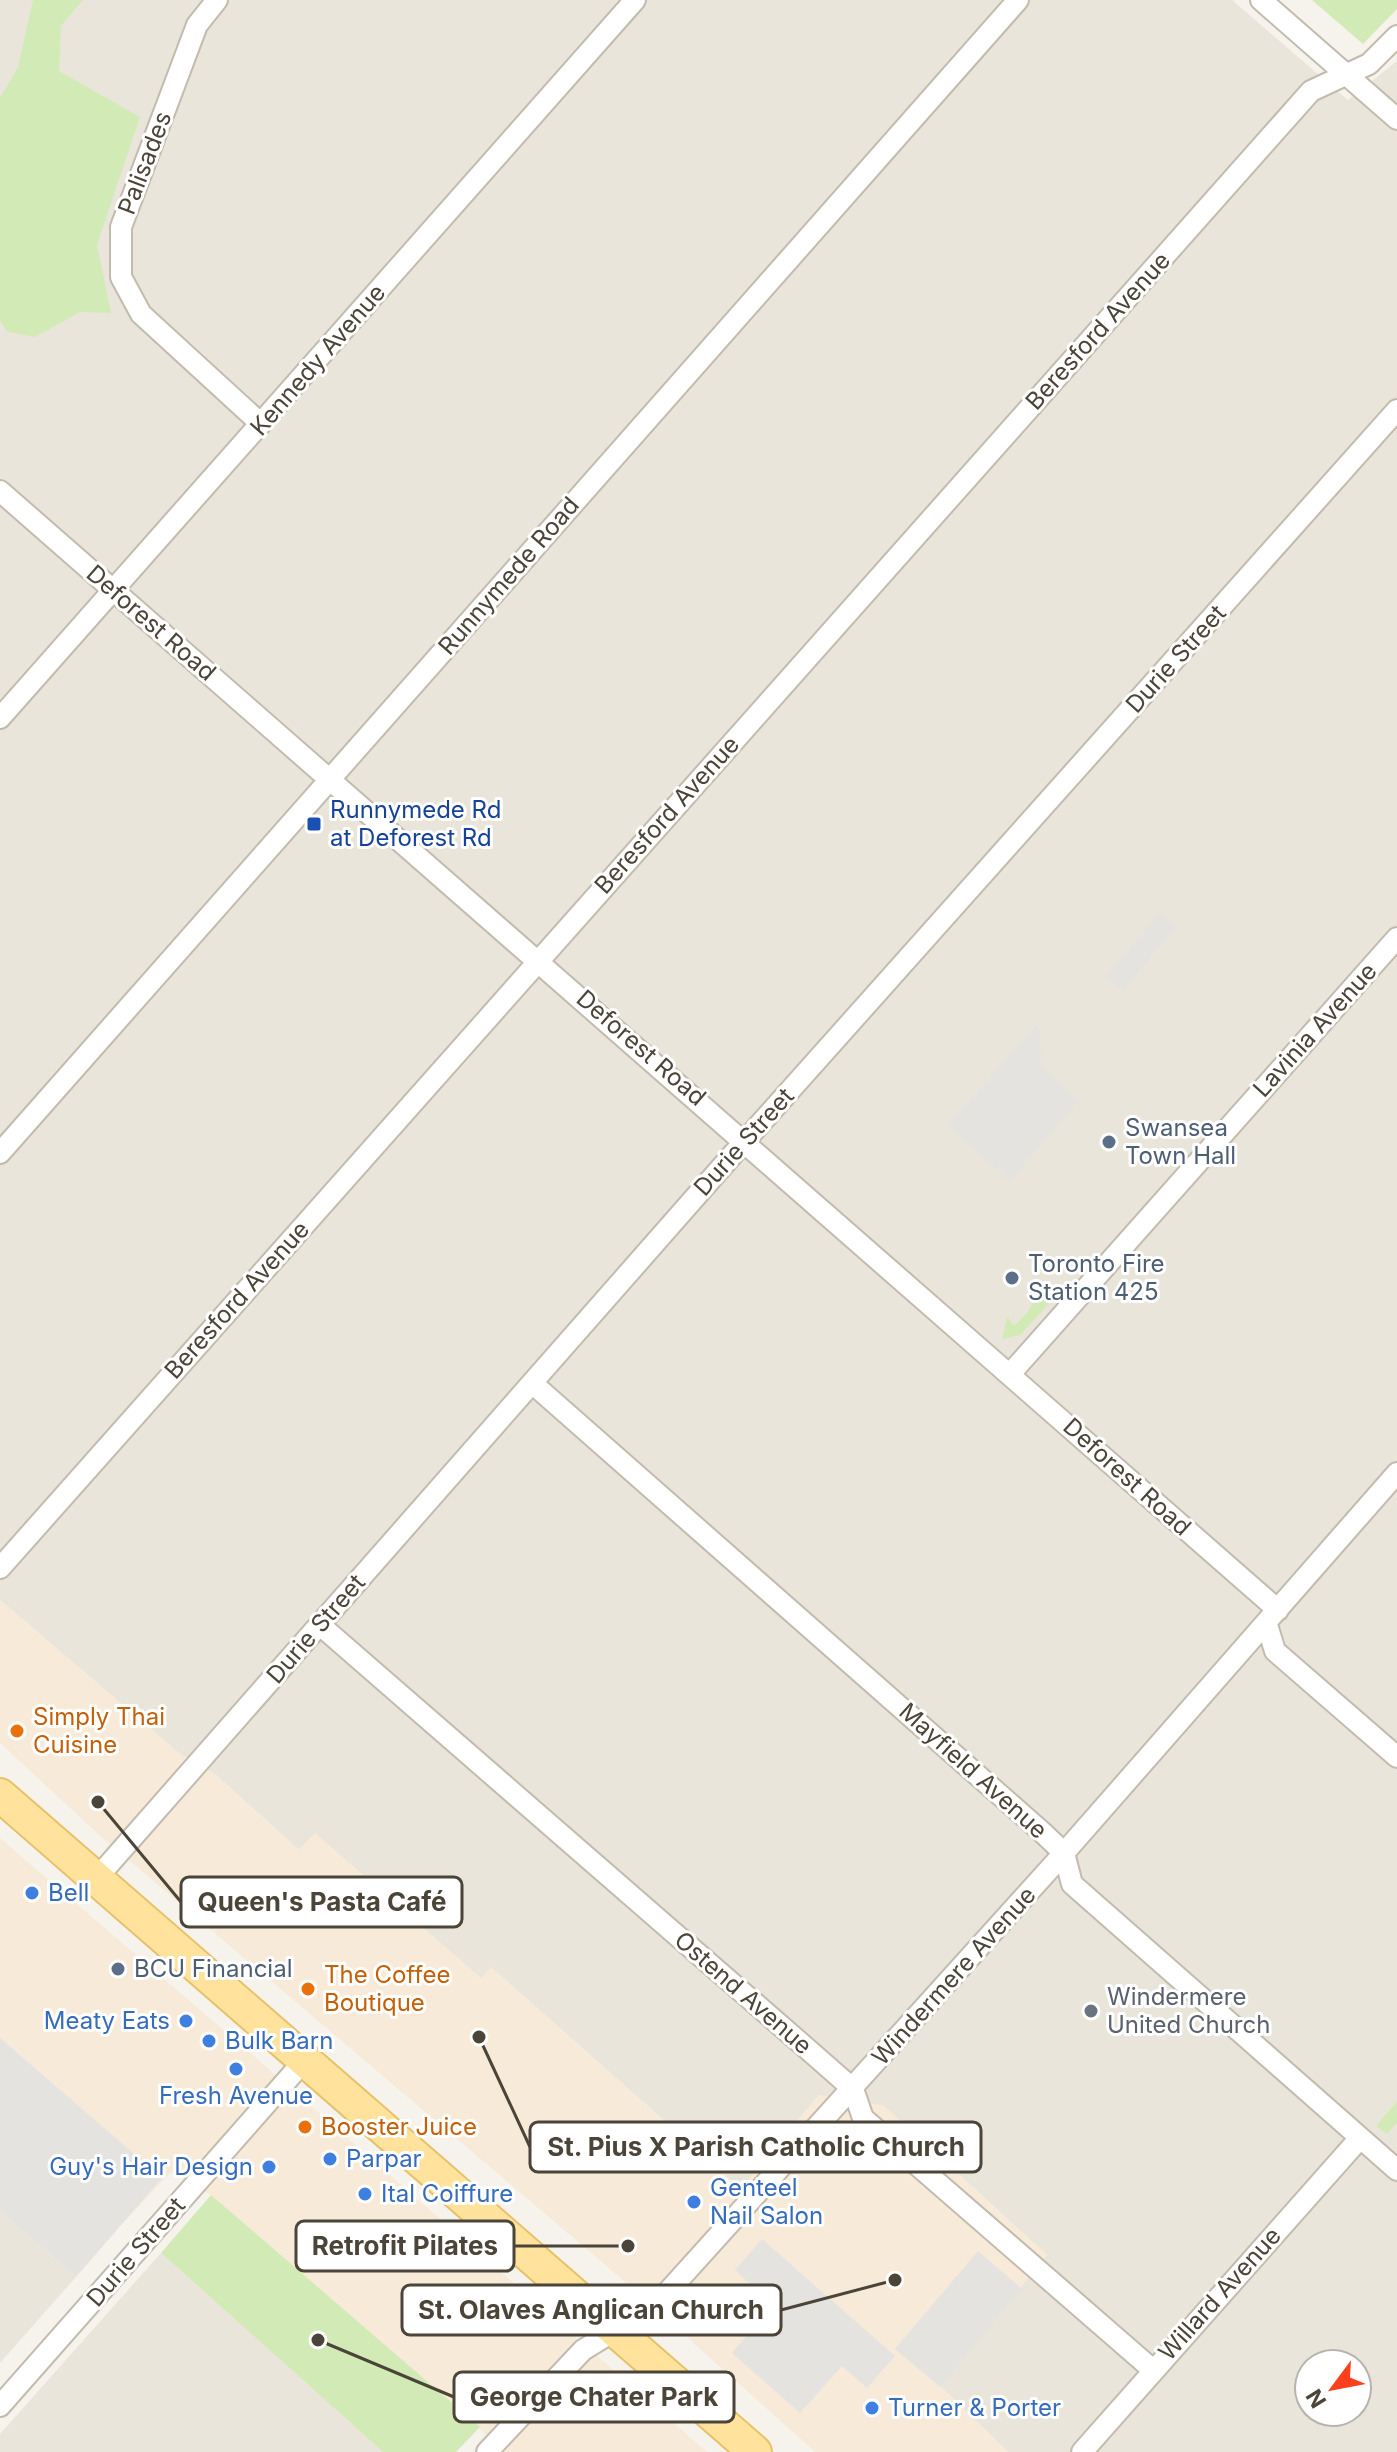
<svg xmlns="http://www.w3.org/2000/svg" width="1397" height="2452" font-family="Inter,sans-serif">
  <style>
    .residential { fill: #eae5da; fill-rule: evenodd }
    .commercial { fill: #f7ead8 }
    .green { fill: #d2eab5 }
    .parking { fill: #e5e3e0 }
    .lines { fill: none; stroke-linecap: round; stroke-linejoin: round }
    .minor-casing { stroke: #c2bbae; stroke-width: 24 }
    .primary-casing { stroke: #e6c16a; stroke-width: 36 }
    .minor { stroke: #fff; stroke-width: 20 }
    .primary { stroke: #ffe39c; stroke-width: 32 }
    .transit-dot { fill: #1a4fb4; stroke: #fff; stroke-width: 3 }
    .service-dot { fill: #5c6f8a; stroke: #fff; stroke-width: 3 }
    .food-dot { fill: #e8710a; stroke: #fff; stroke-width: 3 }
    .shop-dot { fill: #3f7fe0; stroke: #fff; stroke-width: 3 }
    .worship-dot { fill: #6b7280; stroke: #fff; stroke-width: 3 }
    .labels { text-anchor: middle; stroke-width: 6; stroke-linejoin: round; paint-order: stroke }
    .street-label { font-size: 24px; fill: #4b4439; stroke: #fff }
    .transit-label { font-size: 24px; fill: #164399; stroke: #fff; text-anchor: start }
    .service-label { font-size: 24px; fill: #4e5e75; stroke: #fff; text-anchor: start }
    .food-label { font-size: 24px; fill: #c56008; stroke: #fff; text-anchor: start }
    .shop-label { font-size: 24px; fill: #366cbe; stroke: #fff; text-anchor: start }
    .worship-label { font-size: 24px; fill: #5b616d; stroke: #fff; text-anchor: start }
    .leader { fill: none; stroke: #4b4439; stroke-width: 3 }
    .callout-dot { fill: #4b4439; stroke: #fff; stroke-width: 3 }
    .callout { fill: #fff; stroke: #4b4439; stroke-width: 3 }
    .callout-label { font-size: 26px; text-anchor: middle; font-weight: bold; fill: #4b4439 }
  </style>
  <rect width="100%" height="100%" fill="#f6f3ec"/>
  <path class="residential" d="M0,0H1232L1348,100L1397,61V2452H1008L940,2386L1047,2255L884,2106L819,2095L741,2189L492,1968L481,1979L315,1834L299,1850L216,1775L180,1754L0,1600ZM1309,2364H1357V2412H1309Z
    M0,2211L76,2277L0,2363Z
    M161,2253L383,2452H0V2434Z"/>
  <path class="commercial" d="M0,1600L180,1754L216,1775L299,1850L315,1833L481,1978L491,1967L740,2189L819,2095L884,2106L1047,2255L940,2386L1008,2452H815L630,2286L97,1833L0,1743Z
    M0,1838L256,2058L707,2452H506L211,2195L171,2172L124,2222L0,2211Z"/>
  <path class="green" d="M33,0H83L61,26L59,71L140,117L97,245L111,313L80,312L35,337L8,332L0,321V98L18,67Z
    M1312,0H1397V9L1363,44Z
    M1043,1289L1053,1299L1020,1335L1002,1339L1007,1317L1014,1325C1031,1313 1031,1302 1043,1289Z
    M1397,2101V2122L1387,2134L1376,2126Z
    M211,2195L480,2427L456,2452H383L161,2253Z"/>
  <path class="parking" d="M1159,913L1176,927L1123,991L1106,977Z
    M1039,1022L1041,1064L1078,1102L1010,1181L948,1125Z
    M0,2038L162,2178L76,2277L0,2211Z
    M762,2239L895,2356L867,2388L842,2366L800,2413L732,2353L773,2305L735,2270Z
    M978,2251L1022,2289L940,2387L895,2349Z"/>
  <g class="lines">
    <g class="minor-casing">
      <path id="minor" d="M217,0L197,25L121,227V277L141,314L261,424
        M1261,0L1397,119
        M0,491L1278,1610
        M0,718L635,0
        M0,1153L1018,0
        M1010,1374L1397,938
        M532,1383L1042,1832L1064,1853L1072,1884L1397,2170
        M0,1568L1311,91L1369,64L1397,36
        M320,1625L804,2046L853,2089L863,2118L1153,2370
        M1267,1625L1275,1651L1397,1757
        M96,1879L727,1161L1397,410
        M0,2406L303,2062
        M487,2452L583,2350L655,2306L1064,1853L1397,1473
        M1082,2452L1360,2138"/>
    </g>
    <g class="primary-casing">
      <path id="primary" d="M0,1795L755,2452"/>
    </g>
    <use href="#minor" class="minor"/>
    <use href="#primary" class="primary"/>
  </g>
  <rect class="transit-dot" x="306" y="816" width="16" height="16" rx="4"/>
  <g class="service-dot">
    <circle cx="1109" cy="1142" r="8"/>
    <circle cx="1012" cy="1278" r="8"/>
    <circle cx="118" cy="1969" r="8"/>
  </g>
  <g class="food-dot">
    <circle cx="17" cy="1731" r="8"/>
    <circle cx="308" cy="1989" r="8"/>
    <circle cx="305" cy="2127" r="8"/>
  </g>
  <g class="shop-dot">
    <circle cx="32" cy="1893" r="8"/>
    <circle cx="186" cy="2021" r="8"/>
    <circle cx="209" cy="2041" r="8"/>
    <circle cx="236" cy="2069" r="8"/>
    <circle cx="330" cy="2159" r="8"/>
    <circle cx="269" cy="2167" r="8"/>
    <circle cx="365" cy="2194" r="8"/>
    <circle cx="694" cy="2202" r="8"/>
    <circle cx="872" cy="2408" r="8"/>
  </g>
  <circle class="worship-dot" cx="1091" cy="2011" r="8"/>
  <g class="labels">
    <g class="street-label">
      <text transform="translate(145 163) rotate(-69)" y="8">Palisades</text>
      <text transform="translate(1098 331) rotate(-48)" y="8">Beresford Avenue</text>
      <text transform="translate(318 360) rotate(-49)" y="8">Kennedy Avenue</text>
      <text transform="translate(509 576) rotate(-49)" y="8">Runnymede Road</text>
      <text transform="translate(151 623) rotate(41)" y="8">Deforest Road</text>
      <text transform="translate(1176 659) rotate(-48)" y="8">Durie Street</text>
      <text transform="translate(667 815) rotate(-48)" y="8">Beresford Avenue</text>
      <text transform="translate(1315 1030) rotate(-48)" y="8">Lavinia Avenue</text>
      <text transform="translate(641 1048) rotate(41)" y="8">Deforest Road</text>
      <text transform="translate(744 1142) rotate(-48)" y="8">Durie Street</text>
      <text transform="translate(237 1300) rotate(-48)" y="8">Beresford Avenue</text>
      <text transform="translate(1127 1477) rotate(42)" y="8">Deforest Road</text>
      <text transform="translate(316 1629) rotate(-49)" y="8">Durie Street</text>
      <text transform="translate(973 1771) rotate(42)" y="8">Mayfield Avenue</text>
      <text transform="translate(954 1976) rotate(-48)" y="8">Windermere Avenue</text>
      <text transform="translate(743 1993) rotate(41)" y="8">Ostend Avenue</text>
      <text transform="translate(136 2252) rotate(-49)" y="8">Durie Street</text>
      <text transform="translate(1220 2294) rotate(-48)" y="8">Willard Avenue</text>
    </g>
    <g class="transit-label">
      <text x="330" y="818">Runnymede Rd<tspan x="330" dy="28">at Deforest Rd</tspan></text>
    </g>
    <g class="service-label">
      <text x="1125" y="1136">Swansea<tspan x="1125" dy="28">Town Hall</tspan></text>
      <text x="1028" y="1272">Toronto Fire<tspan x="1028" dy="28">Station 425</tspan></text>
      <text x="134" y="1977">BCU Financial</text>
    </g>
    <g class="food-label">
      <text x="33" y="1725">Simply Thai<tspan x="33" dy="28">Cuisine</tspan></text>
      <text x="324" y="1983">The Coffee<tspan x="324" dy="28">Boutique</tspan></text>
      <text x="321" y="2135">Booster Juice</text>
    </g>
    <g class="shop-label">
      <text x="48" y="1901">Bell</text>
      <text x="170" y="2029" text-anchor="end">Meaty Eats</text>
      <text x="225" y="2049">Bulk Barn</text>
      <text x="236" y="2104" text-anchor="middle">Fresh Avenue</text>
      <text x="346" y="2167">Parpar</text>
      <text x="253" y="2175" text-anchor="end">Guy's Hair Design</text>
      <text x="710" y="2196">Genteel<tspan x="710" dy="28">Nail Salon</tspan></text>
      <text x="381" y="2202">Ital Coiffure</text>
      <text x="888" y="2416">Turner &amp; Porter</text>
    </g>
    <g class="worship-label">
      <text x="1107" y="2005">Windermere<tspan x="1107" dy="28">United Church</tspan></text>
    </g>
  </g>
  <path class="leader" d="M98 1802L181 1902M479 2037L530 2147M628 2246L514 2246M895 2280L781 2310M318 2340L454 2397"/>
  <g class="callout-dot">
    <circle cx="98" cy="1802" r="8"/>
    <circle cx="479" cy="2037" r="8"/>
    <circle cx="628" cy="2246" r="8"/>
    <circle cx="895" cy="2280" r="8"/>
    <circle cx="318" cy="2340" r="8"/>
  </g>
  <g class="callout">
    <rect x="181" y="1877" width="281" height="50" rx="8"/>
    <rect x="530" y="2122" width="451" height="50" rx="8"/>
    <rect x="296" y="2221" width="218" height="50" rx="8"/>
    <rect x="402" y="2285" width="379" height="50" rx="8"/>
    <rect x="454" y="2372" width="280" height="50" rx="8"/>
  </g>
  <g class="callout-label">
    <text x="322" y="1911">Queen's Pasta Café</text>
    <text x="756" y="2156">St. Pius X Parish Catholic Church</text>
    <text x="405" y="2255">Retrofit Pilates</text>
    <text x="591" y="2319">St. Olaves Anglican Church</text>
    <text x="594" y="2406">George Chater Park</text>
  </g>
  <g transform="translate(1333 2388) rotate(238)"><circle r="38" fill="#ffffff" stroke="#b7b4b0" stroke-width="2"/>
  <path d="M0-6L14 30L0 20L-14 30Z" fill="#fc3f1d"/>
  <text y="-12" font-size="22" font-weight="bold" text-anchor="middle" fill="#4b4439">N</text>
  </g>
</svg>
